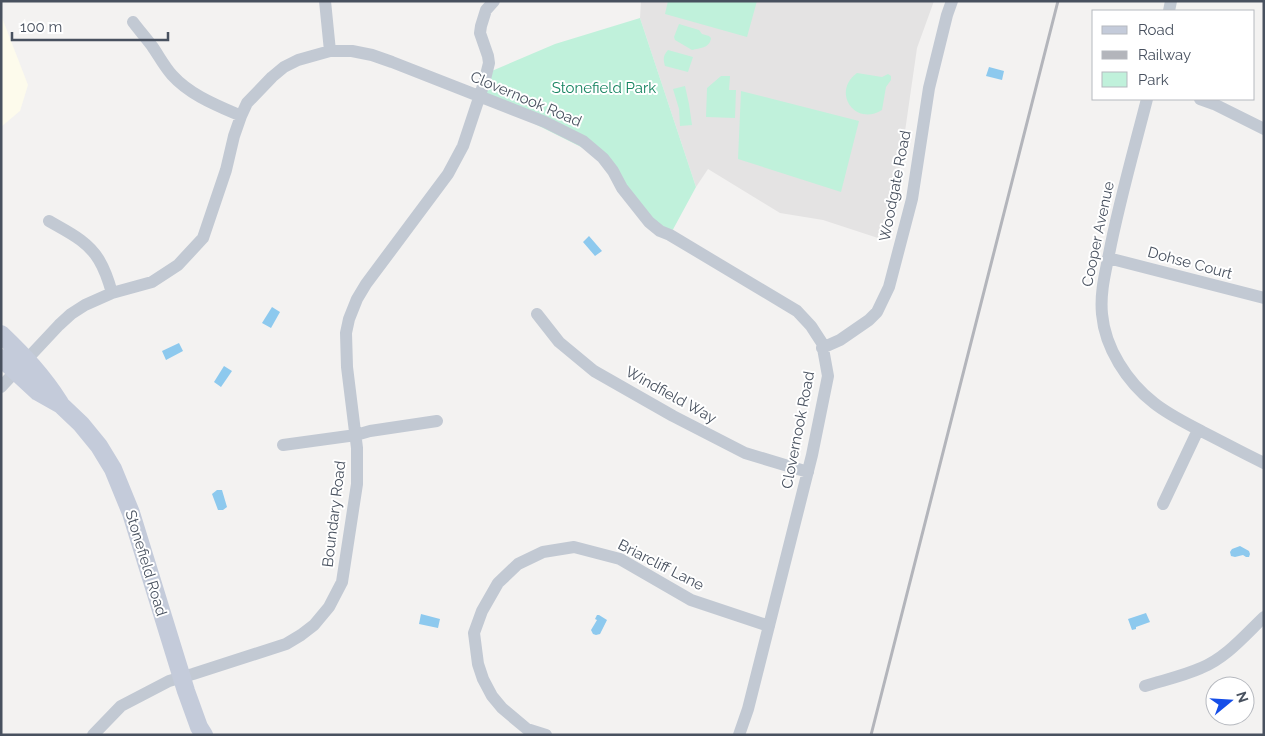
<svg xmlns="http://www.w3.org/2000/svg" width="1265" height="736" font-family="Raleway,sans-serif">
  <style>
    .commercial { fill: #fdfbec }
    .education { fill: #e4e3e3 }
    .green { fill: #c0f1db }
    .water { fill: #8dc9ee }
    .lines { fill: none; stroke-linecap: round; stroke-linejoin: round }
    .street { stroke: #c2c9d3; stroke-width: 12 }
    .secondary { stroke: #c4cbda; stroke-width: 18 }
    .rail { stroke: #b3b5bb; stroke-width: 3 }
    .labels { text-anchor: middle; stroke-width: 4; stroke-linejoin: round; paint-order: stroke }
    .park-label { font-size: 15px; fill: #168460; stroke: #fff }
    .street-label { font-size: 15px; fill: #48515f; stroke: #fff }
  </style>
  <rect width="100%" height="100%" fill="#f3f2f1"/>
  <path class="commercial" d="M1,15L28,85L20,111L1,127Z"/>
  <path class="education" d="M641,1H934L917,48L898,180L881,239L823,220L780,213L708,169L696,187L640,18Z"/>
  <path class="green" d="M668,1H757L747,37L665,14Z
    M640,18L696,187L670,235L660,231L603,158L479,96L487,73L555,44Z
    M679,24L699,30L702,34L709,36L711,38C710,48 700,48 692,50L675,40L674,37Z
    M668,50L693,57L688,72L665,66C663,59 663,56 668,50Z
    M857,73L882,77L888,74L891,76V80L886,87L882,110C855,127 831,92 857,73Z
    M721,76H730L729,90H736L735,118L706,117L707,88Z
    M685,86L689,104L692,125L680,126L679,109L673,89Z
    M741,91L859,121L841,192L738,159Z"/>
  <path class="water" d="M989,67L1004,71L1002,80L986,76Z
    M589,236L602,251L595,256L583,242Z
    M272,307L280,312L271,328L262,323Z
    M179,343L183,351L166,360L162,351Z
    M224,366L232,371L221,387L214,382Z
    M217,490H222L227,507L223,510H218L212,494Z
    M1240,546L1249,551L1250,554L1249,557H1246L1243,555L1235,557L1231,556L1230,552L1232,549Z
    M1146,613L1150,622L1136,627V629L1132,630L1128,619Z
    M421,614L440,619L438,628L419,624Z
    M597,615H599L607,620L600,634L596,635L593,634L591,630L597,620L595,619Z"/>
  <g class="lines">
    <path class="street" d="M325,1L330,51
      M1169,11L1171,1
      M133,22C139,30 146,38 152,46C159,56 164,66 172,75C190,95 216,105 241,116
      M1147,99C1134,150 1119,202 1109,254C1105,274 1100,293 1102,314C1105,348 1127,382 1154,403C1169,415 1186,423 1203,432C1223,442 1243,453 1264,463
      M1200,99L1214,104L1264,129
      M49,221C68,232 88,241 99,260C105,270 109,282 112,293
      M1108,258L1264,298
      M537,314L559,342L594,371L673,416L745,453L808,472
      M822,348L840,340L869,320L877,312L889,287L912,199L929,88L947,15L952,1
      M1,387L59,325L71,314L85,305L112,293L152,282L178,265L203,238L226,170L234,136L241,116L247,103L272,77L284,67L298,60L330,51H352L372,55L392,62L545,122L583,141L603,158L613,171L622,188L649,222L660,231L670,235L797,311L811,326L822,343L828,376L812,455L748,709L739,735
      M283,445L356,435L370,431L437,421
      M1163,504L1198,430
      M1145,686C1164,680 1183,676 1201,668C1226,658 1245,635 1264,617
      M93,735L121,706L169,681L193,674L286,644L301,635L314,625L329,607L342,582L357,484V448L347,367L346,333L349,319L357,299L366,284L448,174L463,146L484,83L489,63L488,56L480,33L481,26L486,10L494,1
      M546,735L527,729L502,708L492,696L483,679L478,664L474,633L482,611L498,583L518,564L543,552L574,547L620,559L691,600L769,626"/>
    <path class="secondary" d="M1,334C24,356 42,375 60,403
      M1,358L38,392L61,405L81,424L99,446L113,469L131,513L186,691L199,727L204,735"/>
    <path class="rail" d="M871,735L1058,1"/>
  </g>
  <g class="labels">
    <g class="park-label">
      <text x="604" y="93">Stonefield Park</text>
    </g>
    <g class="street-label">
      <text transform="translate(526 99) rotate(23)" y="5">Clovernook Road</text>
      <text transform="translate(895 186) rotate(-79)" y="5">Woodgate Road</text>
      <text transform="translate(1098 234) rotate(-78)" y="5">Cooper Avenue</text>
      <text transform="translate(1190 263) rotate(15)" y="5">Dohse Court</text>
      <text transform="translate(671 395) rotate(29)" y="5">Windfield Way</text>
      <text transform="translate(798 430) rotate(-79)" y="5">Clovernook Road</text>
      <text transform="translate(334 514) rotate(-83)" y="5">Boundary Road</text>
      <text transform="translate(146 563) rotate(73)" y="5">Stonefield Road</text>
      <text transform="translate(661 565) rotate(27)" y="5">Briarcliff Lane</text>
    </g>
  </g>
  <rect width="1265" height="736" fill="none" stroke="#48515f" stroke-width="5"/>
  <rect x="1092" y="10" width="162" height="90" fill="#ffffff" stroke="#b6b9bf"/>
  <rect x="1102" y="26" width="25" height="8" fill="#c4cbda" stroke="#b6b9bf"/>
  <text x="1138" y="35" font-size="15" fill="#48515f">Road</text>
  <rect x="1102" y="51" width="25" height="8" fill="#b3b5bb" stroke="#b6b9bf"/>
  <text x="1138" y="60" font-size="15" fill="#48515f">Railway</text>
  <rect x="1102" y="72" width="25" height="15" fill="#c0f1db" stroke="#b6b9bf"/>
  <text x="1138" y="85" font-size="15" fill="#48515f">Park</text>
  <g transform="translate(1230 701) rotate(72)"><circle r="24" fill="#ffffff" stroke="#b6b9bf"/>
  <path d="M0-4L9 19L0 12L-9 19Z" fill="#164ee8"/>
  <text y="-8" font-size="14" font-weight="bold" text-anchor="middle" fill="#48515f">N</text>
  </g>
  <path d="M12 32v8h156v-8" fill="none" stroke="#48515f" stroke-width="2.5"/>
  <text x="20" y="32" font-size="15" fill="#48515f" stroke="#ffffff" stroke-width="4" paint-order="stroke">100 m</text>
</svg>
